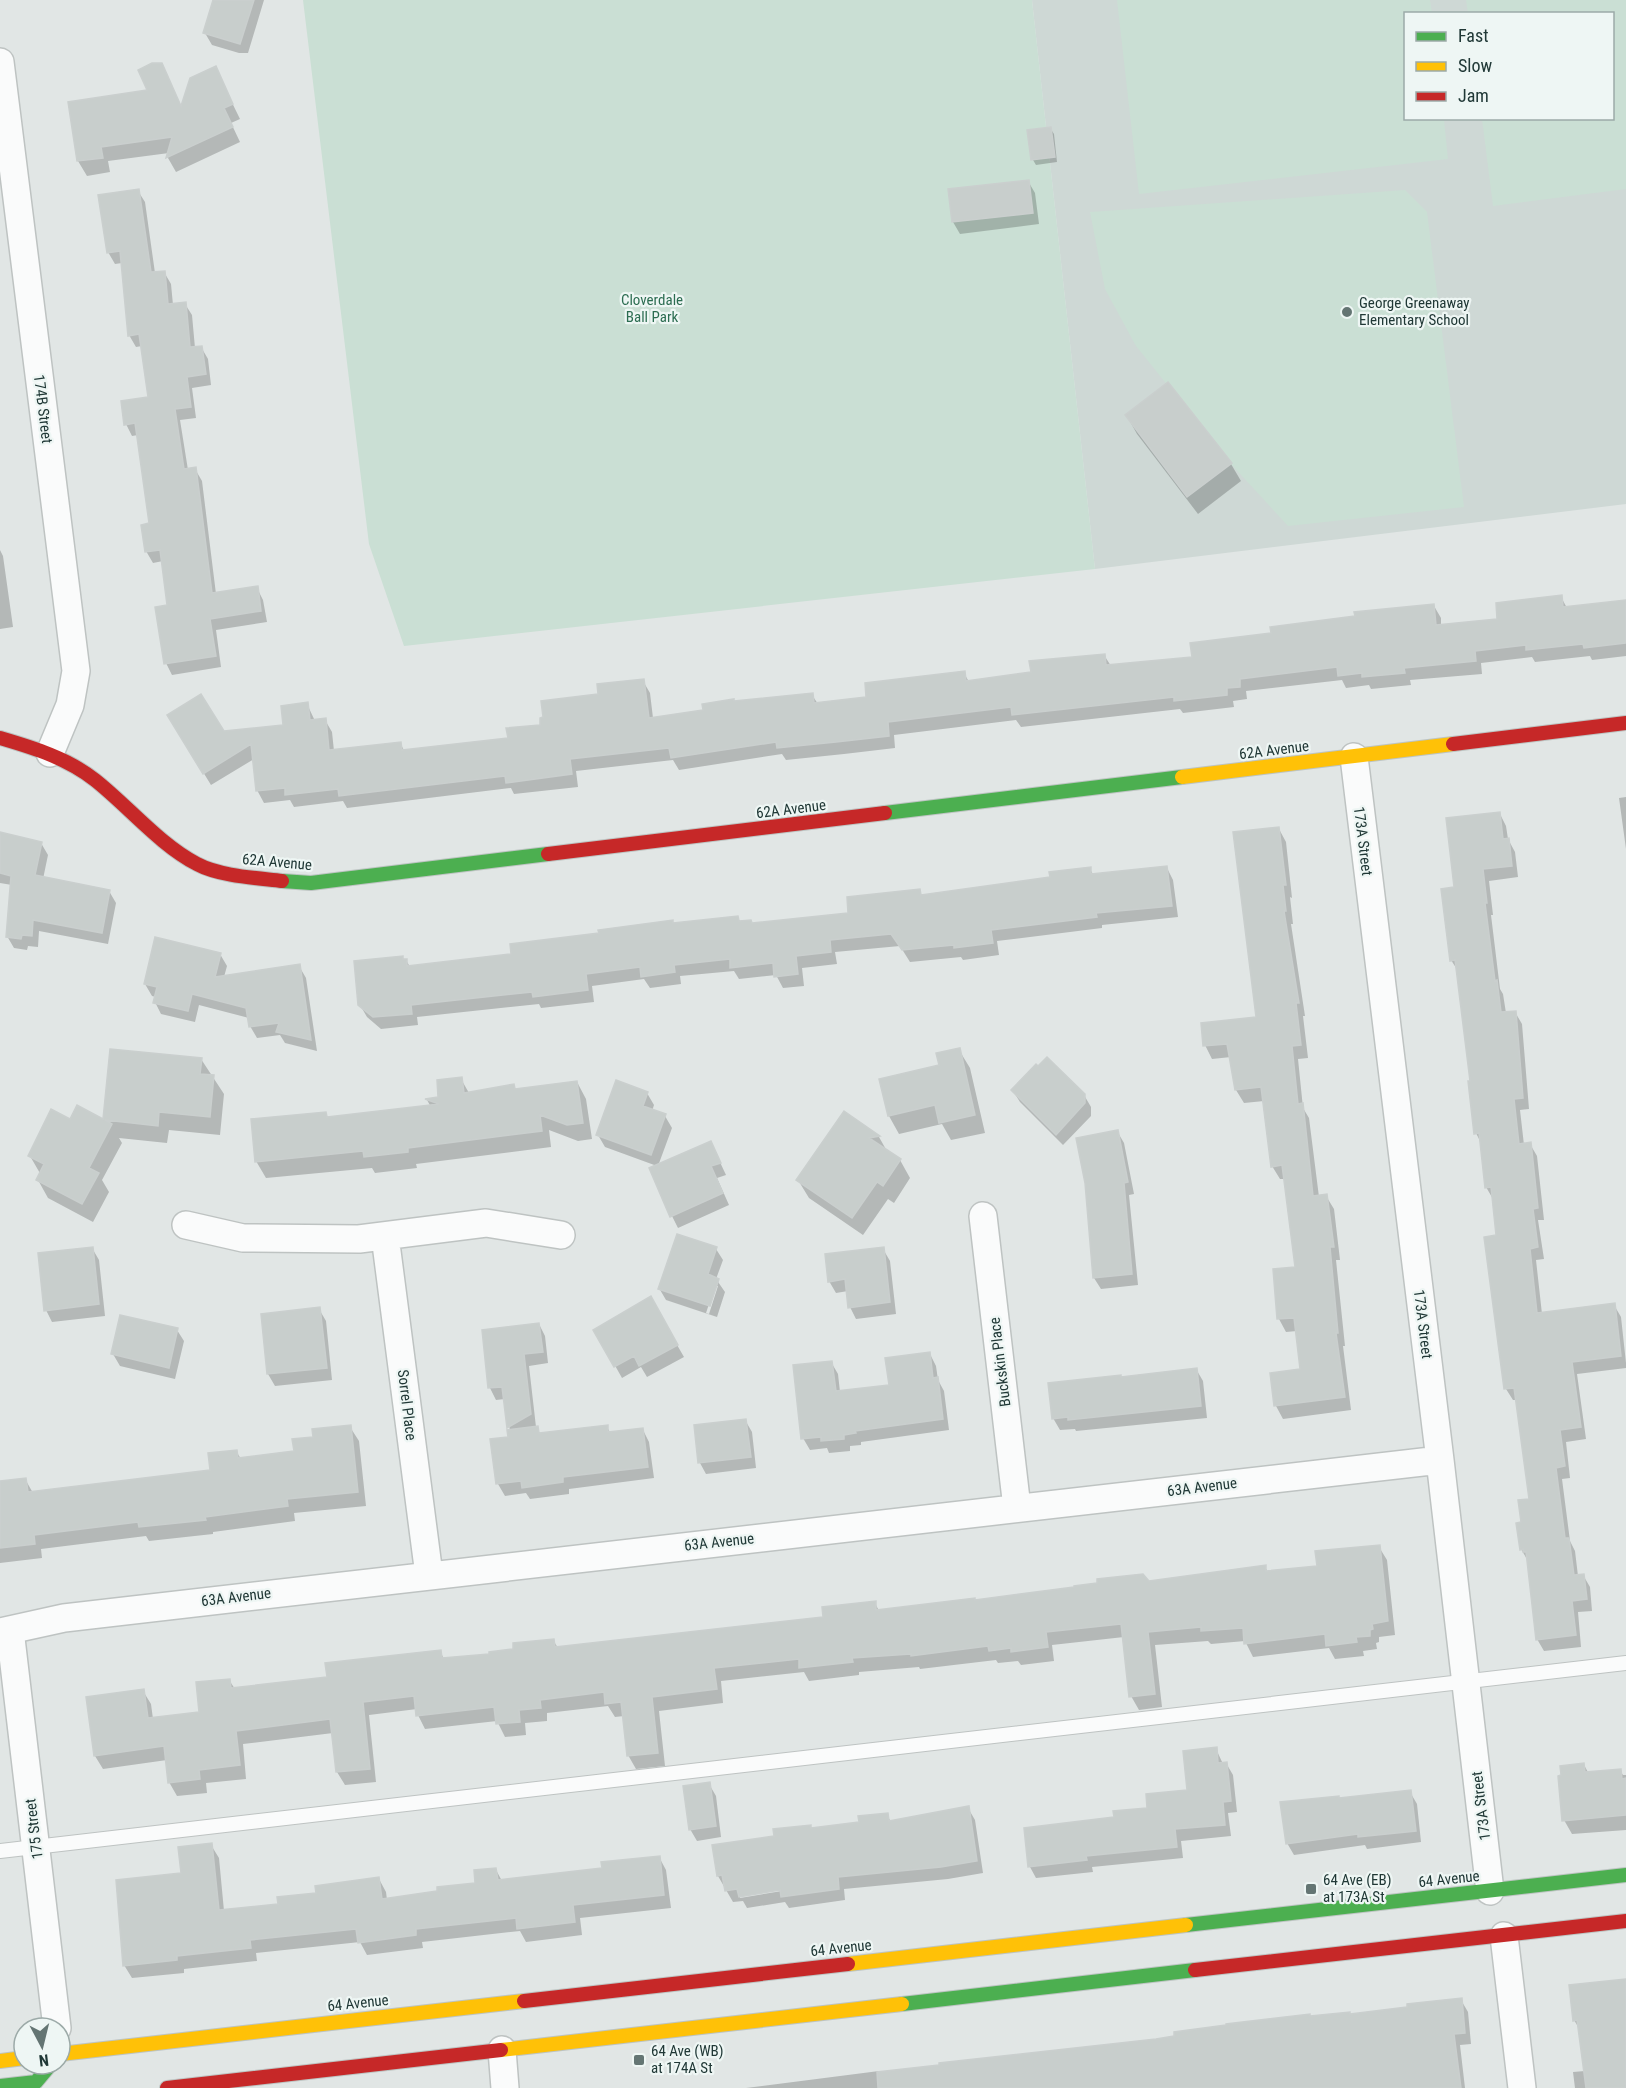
<svg xmlns="http://www.w3.org/2000/svg" width="1626" height="2088" font-family="'Roboto Condensed',sans-serif">
  <style>
    .built { fill: #ced8d5; fill-rule: evenodd }
    .green { fill: #cadfd4 }
    .shadow { fill: #0003; fill-rule: evenodd }
    .building { fill: #c8cecc; stroke: #cacfce; stroke-width: 1.5 }
    .lines { fill: none; stroke-linecap: round; stroke-linejoin: round }
    .lane-casing { stroke: #bec3c2; stroke-width: 16 }
    .street-casing { stroke: #bec3c2; stroke-width: 30 }
    .fast-casing { stroke: #bdc4c2; stroke-width: 16 }
    .slow-casing { stroke: #bdc4c2; stroke-width: 16 }
    .jam-casing { stroke: #bdc4c2; stroke-width: 16 }
    .lane { stroke: #fafbfb; stroke-width: 14 }
    .street { stroke: #fafbfb; stroke-width: 27 }
    .fast { stroke: #4caf50; stroke-width: 14 }
    .slow { stroke: #ffc107; stroke-width: 14 }
    .jam { stroke: #c62828; stroke-width: 14 }
    .poi-dot { fill: #647573; stroke: #eef6f4; stroke-width: 2 }
    .labels { text-anchor: middle; stroke-width: 4.5; stroke-linejoin: round; paint-order: stroke }
    .park-label { font-size: 15px; fill: #2c6d51; stroke: #eef6f4 }
    .poi-label { font-size: 15px; fill: #203836; stroke: #eef6f4; text-anchor: start }
    .street-label { font-size: 15px; fill: #203836; stroke: #eef6f4 }
  </style>
  <rect width="100%" height="100%" fill="#e1e6e5"/>
  <path class="built" d="M1032,0H1626V504L1095,569ZM1406,14H1612V118H1406Z"/>
  <path class="green" d="M303,0H1032L1095,569L404,646L369,544Z
    M1117,0H1430L1432,13L1406,14V118L1444,119L1448,159L1139,194Z
    M1466,0H1626V189L1493,206L1482,119L1612,118V14L1468,13Z
    M1405,190L1427,212L1464,507L1288,526L1231,464L1136,346L1105,289L1090,212Z"/>
  <path class="shadow" d="M215,0H264L248,53H239L212,45L205,33Z
    M161,65L182,108L215,68L240,119L231,123L240,142L176,172L168,158L169,153L108,161L110,172L87,176L78,161L70,103L150,91Z
    M1050,128L1054,134L1057,162L1036,165L1033,160Z
    M1028,181L1035,193L1039,224L960,234L953,222Z
    M138,191L145,202L155,273L164,272L171,284L173,305L185,304L192,315L195,348L201,347L208,359L211,385L192,388L196,418L180,420L188,470L195,469L202,481L216,594L257,588L263,600L267,622L216,630L221,667L172,675L166,663L169,606L163,561L153,563L146,551L151,525L138,435L132,436L126,424L150,398L142,346L136,347L129,335L122,263L115,264L108,252Z
    M1127,416L1231,464L1241,481L1198,514L1137,434Z
    M0,550L3,556L13,627L0,629Z
    M1561,597L1567,608L1626,602V656L1592,660L1590,656L1535,662L1532,657L1481,663L1482,674L1410,680L1411,685L1371,689L1369,685L1346,688L1342,680L1246,691L1247,699L1233,701L1234,707L1183,713L1180,709L1021,727L1016,720L894,735L895,748L844,754L786,760L782,754L679,770L673,760L576,771L578,787L514,794L511,788L347,808L343,801L294,807L290,800L264,803L257,790L254,759L211,785L176,728L223,733L284,726L307,704L315,721L325,720L332,732L334,751L400,743L405,752L509,740L542,727L600,695L643,681L650,693L653,718L705,711L734,703L812,695L818,704L868,698L964,673L969,682L1032,673L1104,655L1111,666L1194,658L1273,635L1434,606L1441,618V626L1499,621Z
    M1626,797V849L1619,798Z
    M1500,814L1506,826L1508,839L1515,852L1518,877L1489,881L1493,915H1491L1500,989L1503,994L1506,1013L1515,1012L1522,1024L1529,1109L1520,1110L1524,1145L1530,1144L1537,1156L1544,1220H1538L1544,1259L1536,1260L1542,1314L1614,1305L1621,1317L1626,1363V1368L1577,1374L1586,1439L1566,1442L1570,1478L1562,1479L1570,1541L1575,1551L1578,1576L1583,1575L1590,1587L1592,1611L1578,1612L1581,1647L1544,1651L1537,1639L1528,1561L1521,1549L1522,1523L1531,1500L1517,1400H1513L1506,1389L1498,1236L1493,1199L1486,1187L1481,1143L1476,1133L1472,1083L1458,971L1451,960L1456,888Z
    M1279,829L1286,842L1292,898L1290,897L1293,924H1291L1305,1016H1303L1308,1058L1298,1059L1303,1108L1309,1118L1319,1197L1326,1196L1334,1209L1340,1260H1336L1345,1346H1343L1351,1410L1283,1419L1276,1406L1302,1370L1297,1331L1286,1332L1279,1319L1274,1270L1297,1268L1285,1179H1280L1272,1166L1264,1101L1244,1103L1236,1090L1231,1057L1212,1059L1205,1045L1258,1018Z
    M0,834L41,843L48,855L43,879L109,891L116,903L108,944L39,931L38,947L28,946L27,950L14,948L7,936L12,885L0,883Z
    M1167,868L1173,880L1178,917L1102,925V928L997,941L999,955L963,960L961,957L910,962L900,946L835,952L837,964L802,968L804,986L783,988L776,975L739,979L734,971L680,976L681,984L650,988L644,979L592,986L594,1002L541,1008L539,1004L417,1017L418,1025L381,1029L367,1017L360,1005L404,961L406,960L410,967L513,956L674,924L738,918L740,922L752,924L850,914L919,891L922,897L1051,879L1090,869L1094,876Z
    M220,954L227,966L224,977L299,966L306,978L317,1051L285,1043L280,1035L257,1038L250,1026L249,1018L199,1005L195,1022L161,1014L155,1002L156,997L152,996L145,984Z
    M111,1050L201,1059L224,1094L220,1135L169,1130L167,1143L119,1138L122,1143L102,1180L109,1192L93,1222L48,1198L38,1180L41,1175L30,1156L71,1121H104Z
    M959,1050L970,1068L985,1133L951,1140L942,1124L899,1134L889,1116Z
    M1038,1068L1084,1095L1091,1107V1116L1063,1145L1020,1102L1013,1091Z
    M461,1079L469,1093L513,1086L516,1090L577,1082L586,1099L592,1139L578,1141L549,1130L551,1147L416,1164L417,1168L375,1173L372,1168L266,1178L256,1161L326,1114L328,1118L431,1107L427,1100L440,1098Z
    M647,1093L654,1105L652,1111L665,1116L672,1128L658,1166L711,1143L726,1175L717,1178L729,1205L678,1228L672,1216L657,1166L605,1147L598,1135Z
    M845,1113L879,1137L888,1153L900,1160L910,1178L894,1203L888,1199L863,1235L809,1198L798,1180Z
    M1117,1131L1124,1143L1134,1194L1129,1195L1138,1285L1101,1289L1094,1278Z
    M92,1248L99,1260L105,1316L52,1322L46,1310Z
    M716,1249L723,1260L716,1279L725,1292L717,1317L666,1300L659,1288ZM715,1286H718L709,1314L706,1313Z
    M883,1249L890,1261L896,1314L856,1319L850,1307L848,1291L836,1293L829,1281Z
    M650,1298L684,1357L647,1377L641,1367L622,1378L595,1330Z
    M319,1309L326,1321L332,1380L275,1386L268,1374Z
    M539,1324L545,1336L548,1363L529,1366L536,1427L541,1435L607,1427L611,1434L643,1430L649,1442L654,1478L569,1489V1494L530,1499L526,1493L505,1496L498,1484L492,1441L509,1439L510,1431L505,1399L496,1400L490,1388Z
    M177,1330L184,1341L175,1379L120,1366L113,1354Z
    M930,1354L936,1366L938,1380L944,1391L949,1430L861,1442V1445L850,1446V1451L829,1453L827,1448L810,1450L803,1438L831,1362L838,1374L840,1392L891,1386Z
    M1196,1369L1203,1381L1207,1418L1076,1431L1075,1429L1060,1430L1053,1418Z
    M745,1420L752,1432L756,1468L706,1474L700,1463Z
    M350,1427L359,1441L366,1506L294,1513L295,1521L213,1532V1534L149,1541L146,1536L41,1549L42,1558L0,1563V1483L25,1479L33,1493L212,1472L236,1451L241,1459L295,1453L315,1439Z
    M1379,1547L1387,1560L1395,1635L1379,1637V1642L1376,1643L1377,1649L1363,1651L1364,1656L1335,1659L1329,1648L1253,1657L1245,1641L1211,1644L1208,1641L1155,1645L1162,1707L1139,1710L1131,1696L1124,1637L1052,1645L1054,1661L1021,1665L1018,1661L998,1663L996,1660L920,1669L919,1667L859,1672V1675L809,1681L804,1672L721,1681L723,1703L659,1711L665,1766L636,1769L628,1755L624,1716L615,1717L608,1706L547,1713V1721L525,1723L526,1735L505,1737L497,1721L425,1729L418,1715L417,1709L369,1715L376,1782L345,1785L337,1772L333,1733L243,1744L246,1779L206,1783L207,1793L177,1796L169,1782L167,1760L103,1769L95,1756L143,1691L151,1704L153,1719L201,1714L229,1680L235,1689L328,1678L440,1651L444,1659L490,1655L553,1640L558,1648L825,1618L875,1603L879,1611L1148,1582L1265,1567L1268,1572L1319,1567Z
    M1216,1749L1223,1764L1226,1763L1233,1775L1237,1812L1228,1813L1231,1836L1181,1841L1183,1858L1092,1867L1093,1872L1036,1878L1030,1867L1115,1818L1149,1810L1189,1792Z
    M1584,1765L1589,1774L1620,1771L1623,1775H1626V1830L1572,1834L1564,1820Z
    M709,1784L716,1796L721,1837L697,1841L690,1829Z
    M1410,1792L1417,1804L1421,1842L1367,1849L1365,1845L1294,1855L1287,1843L1339,1800Z
    M968,1808L975,1820L983,1873L948,1879L844,1889L845,1900L789,1908L785,1902L747,1908L743,1901L733,1902L718,1876L714,1846L776,1837L810,1826L812,1829L860,1823L887,1815L891,1822ZM787,1887L788,1890L740,1898V1895Z
    M211,1845L219,1858L224,1911L280,1905L379,1879L386,1892L387,1900L439,1892L477,1884L496,1870L502,1881L604,1870L659,1857L666,1870L671,1908L580,1918L582,1935L526,1942L520,1931L422,1942L423,1948L367,1955L360,1942L256,1953L257,1961L184,1969V1973L132,1978L124,1965L183,1875Z
    M1626,1980V2088H1575L1573,2072L1585,2071L1580,2030L1574,2020Z
    M1461,2000L1468,2012L1471,2044L1460,2045L1465,2088H746L879,2071L880,2073L1156,2041Z"/>
  <path class="building" d="M213,0H254L240,44L203,33Z
    M152,63H162L181,106L190,78L216,66L233,104L224,108L233,127L166,158L172,137L101,147L103,158L77,161L68,102L147,90L138,70Z
    M1051,127L1055,157L1031,160L1027,130Z
    M1029,180L1033,213L952,222L948,189Z
    M139,189L151,272L165,271L168,304L186,302L190,347L202,346L206,374L187,377L191,407L175,409L184,469L196,467L212,593L258,586L261,611L210,619L216,656L164,664L155,607L167,605L160,550L145,552L141,525L149,523L135,423L124,425L121,401L148,397L139,334L128,336L120,251L107,253L98,195Z
    M1168,382L1232,463L1187,497L1125,415Z
    M1562,595L1563,607L1626,600V643L1584,648L1583,644L1526,650V645L1475,651L1476,661L1404,668L1405,673L1362,677V673L1338,676L1337,667L1240,679V687L1227,688V695L1174,701V697L1012,715L1011,707L888,722L889,736L836,742L777,748L776,742L671,758L669,748L570,759L572,774L506,783L505,776L339,796L338,789L285,795V788L256,791L251,744L203,774L167,715L201,694L224,731L283,725L281,706L308,702L310,720L326,718L329,750L401,742L402,750L508,738L506,728L540,725V718L543,717L541,701L598,694L597,684L644,679L649,718L703,710L702,704L734,699V701L813,693L814,703L866,697L865,683L965,671L966,681L1031,672L1029,661L1105,654L1106,665L1192,657L1190,643L1271,633L1270,627L1355,616L1354,612L1434,604L1436,625L1497,619L1496,603Z
    M1500,812L1503,839L1509,838L1512,866L1483,869L1487,903H1485L1495,981L1497,980L1501,1012L1516,1011L1523,1098L1514,1099L1519,1144L1531,1142L1538,1208L1533,1209L1538,1247L1530,1249L1537,1313L1615,1303L1621,1356L1572,1362L1581,1427L1560,1430L1565,1466L1556,1468L1565,1538H1569L1574,1575L1584,1574L1587,1599L1572,1601L1576,1635L1536,1640L1526,1552H1523V1549L1520,1550L1516,1523L1521,1522L1518,1500L1529,1499L1514,1388L1504,1389L1484,1237L1496,1235L1491,1187L1485,1188L1479,1133L1474,1134L1468,1081H1470L1455,960L1450,961L1441,889L1454,887L1446,818Z
    M1279,827L1286,885H1283L1286,911H1284L1299,1003H1296L1301,1045L1292,1046L1298,1104L1303,1103L1313,1196L1327,1194L1334,1247H1330L1338,1333H1336L1345,1397L1274,1406L1270,1373L1300,1369L1294,1318L1277,1319L1273,1269L1295,1267L1282,1165L1271,1167L1261,1087L1235,1090L1227,1044L1203,1046L1201,1023L1256,1017L1233,832Z
    M0,832L42,842L35,875L110,890L102,933L33,920L32,936L22,935L21,939L6,937L11,876L0,873Z
    M1167,866L1172,906L1096,913L1097,917L991,930L993,943L954,948V945L902,950L891,934L830,940L831,952L796,956L798,974L774,977L773,963L730,968V959L674,965L675,972L641,977L640,967L586,974L588,990L533,997L532,992L411,1005L412,1014L373,1017L358,1005L354,961L403,956V959H407V966L511,954L510,944L599,933L598,930L673,920V923L738,916L739,921L751,920L752,923L848,913L847,897L920,889L921,895L1050,877L1049,872L1091,867V874Z
    M155,937L221,953L215,977L300,964L311,1040L276,1032L279,1023L249,1027L246,1008L192,994L188,1011L153,1003L157,987L144,984Z
    M960,1048L975,1115L939,1123L935,1105L888,1116L879,1079L939,1065L936,1053Z
    M110,1049L202,1058L200,1074L214,1075L210,1117L159,1112L158,1126L105,1120L112,1124L89,1168L99,1173L82,1204L36,1180L44,1164L28,1156L51,1109L70,1119L77,1105L103,1119Z
    M1047,1057L1085,1094V1103L1056,1135L1011,1090L1036,1064L1038,1066Z
    M462,1077L464,1093L514,1084L515,1089L577,1081L583,1123L567,1125L540,1115L542,1131L408,1148V1152L364,1157L363,1151L255,1162L251,1119L326,1112L327,1117L439,1104L425,1099L438,1097L437,1080Z
    M616,1080L648,1092L643,1106L666,1114L651,1155L596,1135Z
    M844,1111L880,1136L869,1138L901,1159L883,1186L877,1182L852,1218L796,1180Z
    M1118,1130L1128,1182L1124,1183L1132,1274L1093,1278L1085,1183L1076,1138Z
    M711,1141L721,1163L711,1166L723,1193L670,1217L649,1168Z
    M677,1234L717,1247L708,1274L719,1279L710,1306L658,1289Z
    M93,1247L99,1304L44,1311L38,1253Z
    M884,1247L890,1302L848,1308L845,1279L828,1282L825,1254Z
    M651,1296L678,1345L639,1366L634,1356L614,1367L593,1330Z
    M320,1307L327,1368L267,1374L261,1314Z
    M120,1315L178,1328L169,1368L111,1354Z
    M539,1323L543,1352L524,1354L531,1414L507,1428L502,1387L488,1388L482,1330Z
    M930,1352L933,1378L938,1377L943,1419L855,1431L856,1433L844,1435V1439L821,1441V1437L801,1439L793,1365L832,1361L836,1391L889,1385L885,1358Z
    M1197,1368L1201,1406L1068,1420V1417L1052,1419L1048,1383L1121,1375V1377Z
    M746,1419L751,1457L698,1463L694,1425Z
    M351,1425L358,1492L287,1499L288,1506L205,1517L206,1520L139,1527L138,1522L34,1535L35,1544L0,1548V1481L26,1478L28,1492L210,1470L208,1453L237,1450L238,1458L294,1451L292,1439L313,1437L312,1429Z
    M608,1425V1432L643,1428L648,1467L563,1477V1482L522,1488L521,1481L496,1484L490,1439L508,1437L507,1430L538,1426L539,1433Z
    M1380,1545L1388,1621L1372,1624L1373,1629L1370,1630V1636L1356,1637L1357,1642L1326,1646L1325,1634L1244,1644L1243,1628L1201,1631V1627L1148,1632L1155,1694L1129,1697L1121,1624L1046,1632L1048,1647L1011,1652V1648L989,1651L988,1646L911,1656V1654L852,1658L853,1662L799,1668V1659L714,1668L717,1689L652,1697L658,1753L627,1756L621,1702L605,1704L604,1692L540,1700L541,1708L519,1710L520,1722L496,1724L494,1707L416,1716L414,1696L363,1702L370,1769L336,1772L330,1719L236,1731L240,1765L199,1770L200,1779L168,1783L164,1746L94,1756L86,1697L144,1689L148,1718L199,1712L196,1682L230,1679L231,1688L327,1677L325,1663L441,1650L442,1658L489,1654V1652L513,1649V1643L554,1639L555,1647L823,1617L822,1607L876,1601V1610L975,1598V1600L1074,1587V1586L1097,1583V1579L1143,1574L1149,1581L1266,1565V1571L1317,1566L1315,1551Z
    M1217,1747L1218,1763L1227,1762L1231,1801L1223,1802L1225,1825L1175,1829L1177,1847L1086,1856L1087,1860L1028,1867L1024,1828L1114,1817L1113,1811L1147,1808L1146,1794L1187,1790L1183,1751Z
    M1584,1763L1585,1772L1621,1769L1622,1779L1626,1778V1815L1562,1821L1558,1776L1561,1775L1560,1766Z
    M710,1782L716,1826L689,1830L683,1786Z
    M1411,1790L1416,1831L1358,1837V1834L1286,1844L1280,1802L1339,1796V1798Z
    M969,1806L977,1861L941,1867L838,1877L839,1889L781,1897L780,1890L739,1897L737,1889L725,1891L722,1875L717,1876L712,1845L774,1836L773,1829L811,1825V1828L859,1822L858,1816L888,1813L889,1821Z
    M212,1843L219,1910L278,1904L277,1897L316,1893L315,1886L379,1877L382,1899L437,1891V1887L475,1883L474,1870L496,1868L498,1880L602,1868L601,1862L660,1856L664,1895L573,1905L575,1922L517,1929L516,1918L416,1929V1935L358,1943L356,1929L250,1940L251,1948L177,1956V1960L123,1966L116,1880L181,1873L178,1847Z
    M1626,1979V2088H1586L1577,2020L1573,2021L1569,1985Z
    M1462,1998L1465,2033L1454,2034L1461,2088H878L877,2072L939,2065V2063L1156,2039L1174,2036V2032L1226,2025V2024L1310,2014V2016L1350,2012V2014L1407,2007V2004Z"/>
  <g class="lines">
    <g class="lane-casing">
      <path id="lane" d="M0,1851L1626,1663"/>
    </g>
    <g class="street-casing">
      <path id="street" d="M0,62L76,671L70,705L50,753
        M1354,757L1440,1460L1490,1891
        M983,1216L1017,1508
        M186,1225L243,1238L359,1239L486,1223L561,1235
        M385,1236L429,1575
        M10,1630L57,2028
        M0,1632L64,1618L1440,1460
        M1504,1936L1522,2088
        M502,2050L505,2088"/>
    </g>
    <g class="fast-casing">
      <path id="fast" d="M885,813L1182,777
        M282,881L311,883L548,854
        M1186,1925L1626,1875
        M902,2004L1195,1970
        M0,2086L36,2082L51,2064"/>
    </g>
    <g class="slow-casing">
      <path id="slow" d="M1182,777L1453,744
        M848,1964L1186,1925
        M501,2050L902,2004
        M60,2054L524,2001
        M0,2061L24,2058"/>
    </g>
    <g class="jam-casing">
      <path id="jam" d="M0,738C34,748 67,758 95,780C128,806 160,845 197,864C219,876 257,878 282,881
        M1453,744L1626,723
        M548,854L885,813
        M1195,1970L1626,1921
        M524,2001L848,1964
        M167,2088L501,2050"/>
    </g>
    <use href="#lane" class="lane"/>
    <use href="#street" class="street"/>
    <use href="#fast" class="fast"/>
    <use href="#slow" class="slow"/>
    <use href="#jam" class="jam"/>
  </g>
  <g class="poi-dot">
    <circle cx="1347" cy="312" r="6"/>
    <rect x="1305" y="1883" width="12" height="12" rx="3"/>
    <rect x="633" y="2054" width="12" height="12" rx="3"/>
  </g>
  <g class="labels">
    <g class="park-label">
      <text x="652" y="305">Cloverdale<tspan x="652" dy="17">Ball Park</tspan></text>
    </g>
    <g class="poi-label">
      <text x="1359" y="308">George Greenaway<tspan x="1359" dy="17">Elementary School</tspan></text>
      <text x="1323" y="1885">64 Ave (EB)<tspan x="1323" dy="17">at 173A St</tspan></text>
      <text x="651" y="2056">64 Ave (WB)<tspan x="651" dy="17">at 174A St</tspan></text>
    </g>
    <g class="street-label">
      <text transform="translate(43 409) rotate(83)" y="5">174B Street</text>
      <text transform="translate(1274 750) rotate(-7)" y="5">62A Avenue</text>
      <text transform="translate(791 809) rotate(-7)" y="5">62A Avenue</text>
      <text transform="translate(1363 841) rotate(83)" y="5">173A Street</text>
      <text transform="translate(277 862) rotate(5)" y="5">62A Avenue</text>
      <text transform="translate(1423 1324) rotate(83)" y="5">173A Street</text>
      <text transform="translate(1000 1362) rotate(-97)" y="5">Buckskin Place</text>
      <text transform="translate(407 1405) rotate(83)" y="5">Sorrel Place</text>
      <text transform="translate(1202 1487) rotate(-7)" y="5">63A Avenue</text>
      <text transform="translate(719 1542) rotate(-6)" y="5">63A Avenue</text>
      <text transform="translate(236 1597) rotate(-7)" y="5">63A Avenue</text>
      <text transform="translate(1481 1806) rotate(-97)" y="5">173A Street</text>
      <text transform="translate(34 1829) rotate(-97)" y="5">175 Street</text>
      <text transform="translate(1449 1879) rotate(-6)" y="5">64 Avenue</text>
      <text transform="translate(841 1948) rotate(-6)" y="5">64 Avenue</text>
      <text transform="translate(358 2003) rotate(-6)" y="5">64 Avenue</text>
    </g>
  </g>
  <rect x="1404" y="12" width="210" height="108" fill="#eef6f4" stroke="#9caaa8" stroke-width="1.5"/>
  <rect x="1416" y="32" width="30" height="9" fill="#4caf50" stroke="#9caaa8" stroke-width="1.5"/>
  <text x="1458" y="42" font-size="18" fill="#203836">Fast</text>
  <rect x="1416" y="62" width="30" height="9" fill="#ffc107" stroke="#9caaa8" stroke-width="1.5"/>
  <text x="1458" y="72" font-size="18" fill="#203836">Slow</text>
  <rect x="1416" y="92" width="30" height="9" fill="#c62828" stroke="#9caaa8" stroke-width="1.5"/>
  <text x="1458" y="102" font-size="18" fill="#203836">Jam</text>
  <g transform="translate(42 2046) rotate(173)"><circle r="28" fill="#eef6f4" stroke="#9caaa8" stroke-width="1.5"/>
  <path d="M0-4.5L10 22L0 15L-10 22Z" fill="#647573"/>
  <text y="-9" font-size="16" font-weight="bold" text-anchor="middle" fill="#203836">N</text>
  </g>
</svg>
